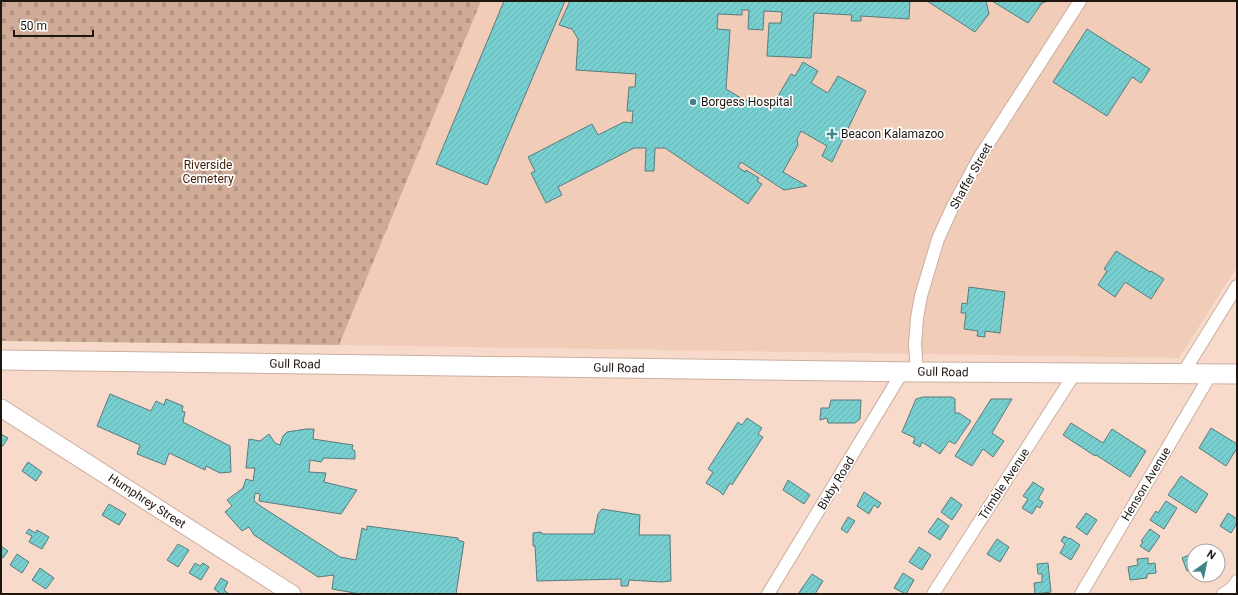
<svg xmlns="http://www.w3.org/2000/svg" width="1238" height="595" font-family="Roboto,sans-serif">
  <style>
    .built { fill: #f1cdb9 }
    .cemetery { fill: url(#cemetery-stones) }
    .building { fill: url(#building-hatch); stroke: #597b7b }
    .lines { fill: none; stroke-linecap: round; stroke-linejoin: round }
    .street-casing { stroke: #cbafa0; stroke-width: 14 }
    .secondary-casing { stroke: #cbafa0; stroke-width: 19 }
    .primary-casing { stroke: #cbafa0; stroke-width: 21 }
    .street { stroke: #fff; stroke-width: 12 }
    .secondary { stroke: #fff; stroke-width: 17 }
    .primary { stroke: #fff; stroke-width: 19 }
    .poi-dot { fill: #3d8586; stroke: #fff; stroke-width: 1.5 }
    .labels { text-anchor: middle; stroke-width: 3.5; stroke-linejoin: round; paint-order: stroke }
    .poi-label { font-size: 12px; fill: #201610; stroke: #fff; text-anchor: start }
    .park-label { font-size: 12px; fill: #472108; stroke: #fff }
    .street-label { font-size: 12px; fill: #201610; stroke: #fff }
  </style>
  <defs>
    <pattern id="cemetery-stones" width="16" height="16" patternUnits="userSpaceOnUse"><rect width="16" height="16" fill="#d0ab97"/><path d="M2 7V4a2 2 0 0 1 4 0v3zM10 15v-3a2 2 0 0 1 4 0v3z" fill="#b29281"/></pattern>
    <pattern id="building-hatch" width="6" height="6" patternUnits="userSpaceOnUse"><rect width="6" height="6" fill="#78cfd0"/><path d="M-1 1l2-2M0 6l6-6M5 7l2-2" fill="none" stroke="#68b1b2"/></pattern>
  </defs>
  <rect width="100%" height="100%" fill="#f8dacb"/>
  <path class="built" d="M481,1H1237V267L1179,358L339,345Z"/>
  <path class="cemetery" d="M1,1H481L339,345L1,341Z"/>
  <path class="building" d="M504,1H565L487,185L436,164Z
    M570,1H910L909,19L861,16V21H851L852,15L814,13L811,58L767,56L769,23H781L782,12L764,11L763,30L748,29L749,10H742V15L718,14L717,29L730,30L726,89L746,101L749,96L767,107L770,101L774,103L791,74L795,76L803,62L818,71L811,83L828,93L838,76L866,91L832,162L822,156L827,146L801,131L797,139L798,145L783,172L807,186L784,190L741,162L738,167L745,172L746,170L759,178L757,181L762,184L748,204L665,148H655L654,171H645L646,148H634L558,187L562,195L546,203L531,173L535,171L528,157L592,124L598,135L624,122L632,123L633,111H627L629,87H635L636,74L576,70L578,39L572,29L559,25Z
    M927,1H986L989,14L975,32Z
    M992,1H1048L1042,3L1028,23Z
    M1087,29L1150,69L1141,83L1132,77L1107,116L1053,82Z
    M1116,251L1150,272L1151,271L1164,279L1151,299L1125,282L1115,297L1098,285L1107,271L1104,269Z
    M969,287L1005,292L1000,333L985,331V337L977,336L978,331L964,329L966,313H961L962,303L967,304Z
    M110,394L151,411L156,401L164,405L166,399L183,406L182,411L185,412L183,422L230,446L231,472L220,473L206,466L205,470L169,453L165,465L137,454L140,445L97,426Z
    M923,397H952L955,399V413H959L971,421L955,444L949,441L940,454L922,442L920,447L913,443L915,438L902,432L916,399Z
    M991,399H1012L992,433L1004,441L993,457L983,449L972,466L955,456Z
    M831,400H861L860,419L855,423H828L827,418L820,420L821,408H829Z
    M747,418L762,428L758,434L763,437L732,485L730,483L723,495L719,491L706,483L713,472L708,469L738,422L742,425Z
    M1071,423L1103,443L1112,429L1146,451L1130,477L1096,455L1095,456L1063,435Z
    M1211,428L1237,444V448L1226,466L1199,448Z
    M306,429H314L313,439L353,445L352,449L355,451V459L324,458L321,462L310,460L309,472L326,473L324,482L357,490L341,514L259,501L260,494L255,493L254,501L262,507L340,557L356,560L362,528L367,530V526L458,538V540L464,542L456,594H360L332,589L334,575L318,577L254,535L249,527L242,531L225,512L232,506L227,500L243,488L246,479L253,481L255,468H246L249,439L260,441L269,434L275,443L280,445L283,436L287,432Z
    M1,434L8,438L3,446L1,445Z
    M28,462L42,472L36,481L22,471Z
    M1181,476L1208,494L1196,513L1168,495Z
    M788,480L810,495L804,504L783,490Z
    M1033,482L1044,489L1038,499L1043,502L1040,508L1037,506L1032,514L1022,508L1028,499L1023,496Z
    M864,492L881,503L878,508L874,505L869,514L857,506Z
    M951,497L962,505L952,520L941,512Z
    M1166,501L1177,508L1164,529L1150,520L1156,511L1158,513Z
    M109,504L126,514L119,525L102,515Z
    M602,509L640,515L639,535H670L671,581L661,582L629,580L628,586H621V579L537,581L535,546H533V533L541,532L542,534H594L598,514Z
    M1086,513L1097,520L1087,535L1076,527Z
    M1228,513L1237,519V523L1231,533L1220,526Z
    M848,517L855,521L847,533L841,529Z
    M938,518L949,526L940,540L928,532Z
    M29,529L35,533L37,530L49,537L42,549L29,542L32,536L26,533Z
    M1150,529L1160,536L1149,552L1140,546L1143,542L1141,541Z
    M1064,536L1069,539L1070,538L1080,545L1071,560L1060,553L1065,544L1061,541Z
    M997,539L1009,547L1000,562L987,554Z
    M178,544L189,550L178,567L167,560Z
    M1,546L8,551L3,558L1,557Z
    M919,547L931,555L922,570L909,562Z
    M1194,553V568L1187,571L1182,558Z
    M17,554L29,562L22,573L10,565Z
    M1148,558V564L1155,563L1156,573L1147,574V578L1130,580L1128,567L1138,565L1137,559Z
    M195,563L200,566L203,563L209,567L201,580L189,573Z
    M1048,563L1051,592L1035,594L1034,583L1042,582V574H1038L1037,564Z
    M40,568L54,578L46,589L32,580Z
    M903,573L914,580L906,594L894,588Z
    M812,574L823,581L815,594H798Z
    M221,578L228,582L224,590L229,594H220V593L214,589Z"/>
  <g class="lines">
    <g class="street-casing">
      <path id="street" d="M917,372L915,344L917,318L921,296L938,239L953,206L979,158L1080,1
        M1183,373L1237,286
        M768,594L903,371
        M933,594L1075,373
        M1081,594L1211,374
        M1223,594L1232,588L1237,581"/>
    </g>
    <g class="secondary-casing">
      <path id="secondary" d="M1,408L292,594"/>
    </g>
    <g class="primary-casing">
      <path id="primary" d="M1,360L920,372L1237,374"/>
    </g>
    <use href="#street" class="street"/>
    <use href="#secondary" class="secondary"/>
    <use href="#primary" class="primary"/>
  </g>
  <g class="poi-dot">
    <circle cx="693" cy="102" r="4"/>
    <path d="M830 128h4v4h4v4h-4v4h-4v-4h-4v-4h4z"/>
  </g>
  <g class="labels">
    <g class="poi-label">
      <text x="701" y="106">Borgess Hospital</text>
      <text x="841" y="138">Beacon Kalamazoo</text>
    </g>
    <g class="park-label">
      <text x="208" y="169">Riverside<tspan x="208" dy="14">Cemetery</tspan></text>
    </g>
    <g class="street-label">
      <text transform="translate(971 176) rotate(-61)" y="4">Shaffer Street</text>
      <text transform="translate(295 364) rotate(1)" y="4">Gull Road</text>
      <text transform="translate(619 368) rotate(1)" y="4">Gull Road</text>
      <text transform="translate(943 372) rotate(1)" y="4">Gull Road</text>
      <text transform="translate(836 483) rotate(-59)" y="4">Bixby Road</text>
      <text transform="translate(1004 484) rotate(-57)" y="4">Trimble Avenue</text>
      <text transform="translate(1146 484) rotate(-59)" y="4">Henson Avenue</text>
      <text transform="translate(147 501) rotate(33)" y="4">Humphrey Street</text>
    </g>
  </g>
  <rect width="1238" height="595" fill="none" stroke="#201610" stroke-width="4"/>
  <g transform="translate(1206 563) rotate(33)"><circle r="19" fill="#ffffff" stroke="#a6a29f"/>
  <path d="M0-3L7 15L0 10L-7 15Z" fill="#3d8586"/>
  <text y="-6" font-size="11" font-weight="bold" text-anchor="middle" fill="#201610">N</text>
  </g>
  <path d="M14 30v6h79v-6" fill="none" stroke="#201610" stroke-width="2"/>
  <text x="20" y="30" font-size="12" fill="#201610" stroke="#ffffff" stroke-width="3" paint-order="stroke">50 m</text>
</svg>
